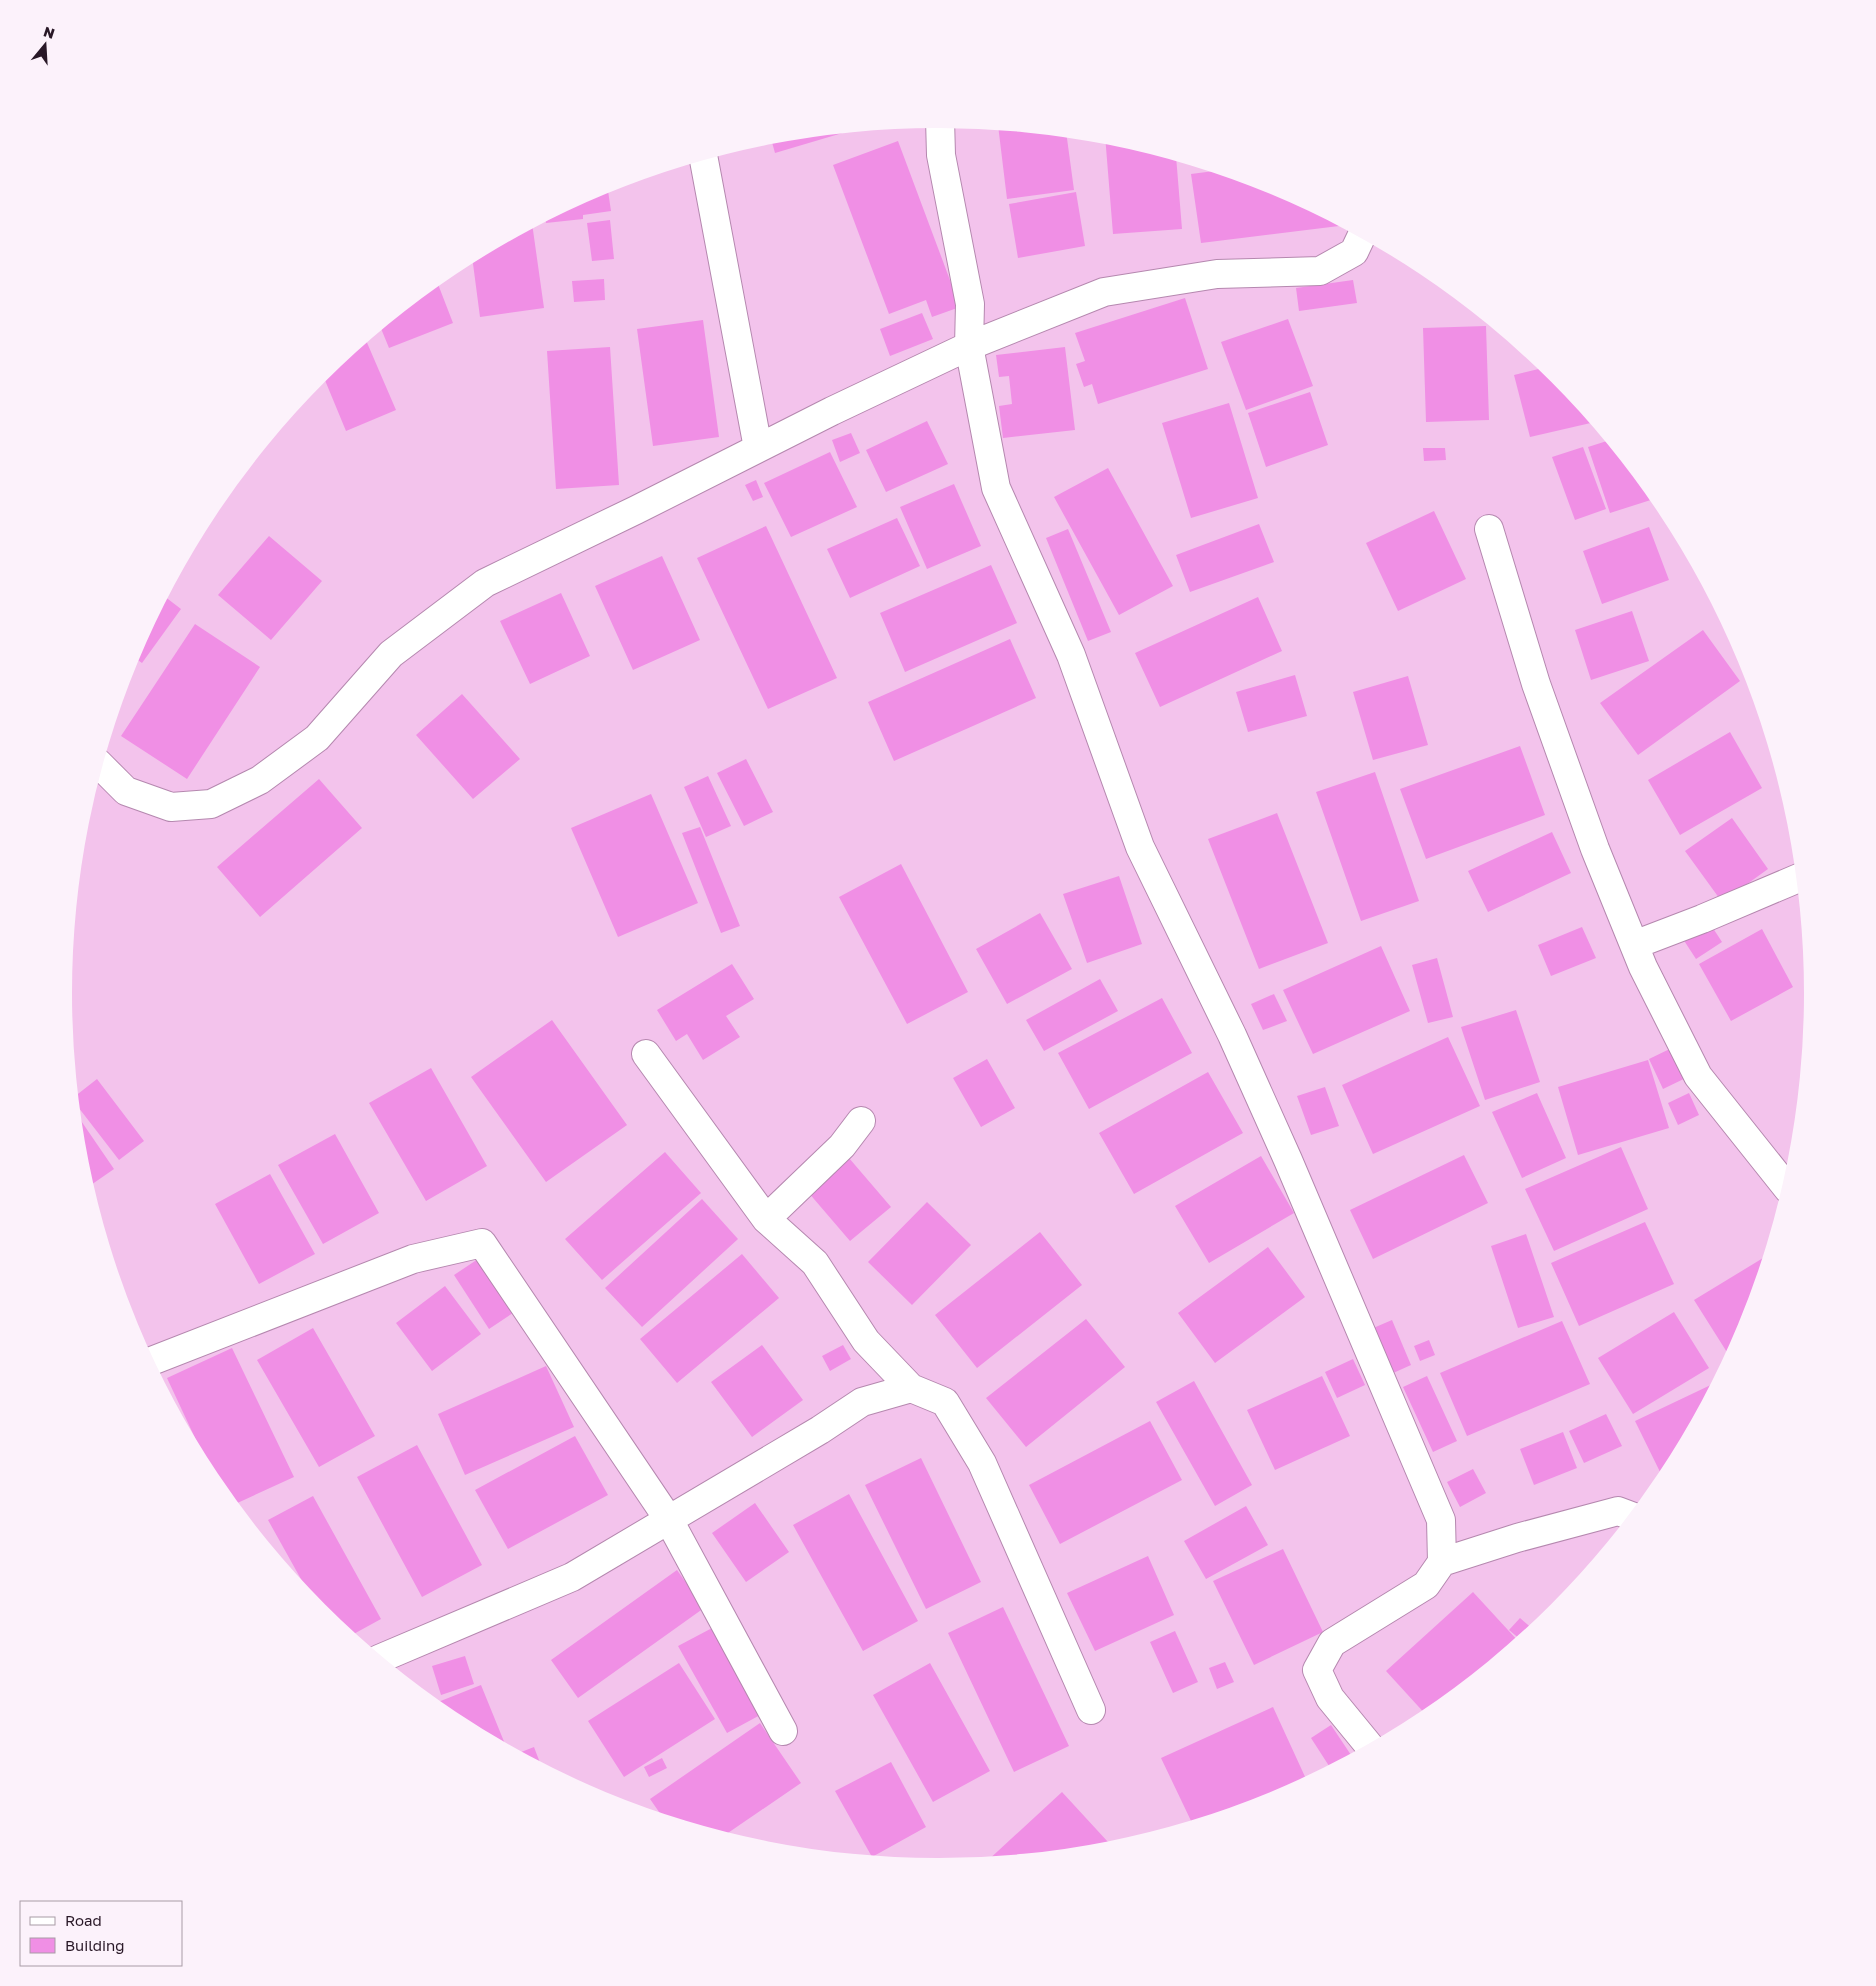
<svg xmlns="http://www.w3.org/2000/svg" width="1876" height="1986" font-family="'Golos Text',sans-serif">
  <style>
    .building { fill: #f08fe5 }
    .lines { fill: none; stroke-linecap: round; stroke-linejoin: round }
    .street-casing { stroke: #b588af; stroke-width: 30 }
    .street { stroke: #fff; stroke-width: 28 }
  </style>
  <rect width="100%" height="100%" fill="#f3c3ec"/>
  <path class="building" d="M998,125L1066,131L1074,190L1007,199Z
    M866,126L775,153L770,135Z
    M1105,135L1176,156L1182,229L1113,234Z
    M898,141L960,307L932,317L926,300L889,314L833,165Z
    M1222,170L1273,185L1339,221V226L1201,243L1191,174Z
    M607,184L611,211L583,215V219L546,223L545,216Z
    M1076,192L1085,246L1018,258L1009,204Z
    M610,220L614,259L592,261L587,223Z
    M532,223L544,308L480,317L472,256Z
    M436,279L453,323L389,348L380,326Z
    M604,279L605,300L574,302L572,281Z
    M1353,280L1357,303L1299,311L1296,288Z
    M1185,298L1208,369L1098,404L1092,384L1084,387L1076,364L1085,361L1075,333Z
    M922,313L933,339L890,356L880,329Z
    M1288,319L1313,386L1246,410L1221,342Z
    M703,320L719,437L653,446L637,329Z
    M1486,326L1489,420L1426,422L1423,328Z
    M365,338L396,410L346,431L322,373Z
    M610,347L619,485L556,489L547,351Z
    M1065,347L1075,430L1003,438L999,406L1012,404L1009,376L999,377L996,355Z
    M1547,367L1556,375L1595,422L1530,437L1514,375Z
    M1310,392L1328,445L1266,467L1248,413Z
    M1229,403L1258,498L1191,518L1162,423Z
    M927,421L948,464L886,492L866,450Z
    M851,433L860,453L840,462L832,440Z
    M1610,440L1657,498L1610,513L1588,447Z
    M1583,447L1606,509L1575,520L1552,457Z
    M1423,448H1445L1446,460L1424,461Z
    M830,452L857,507L791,537L764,483Z
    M1108,468L1173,586L1119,615L1054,497Z
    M756,480L763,497L753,501L745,485Z
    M954,484L981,546L927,569L900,507Z
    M1434,511L1466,579L1398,611L1366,543Z
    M897,518L920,566L850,598L827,549Z
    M1259,524L1274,562L1190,592L1176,555Z
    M766,526L837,678L768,709L697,558Z
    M1649,527L1669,580L1602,604L1583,551Z
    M1068,529L1111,632L1088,641L1046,538Z
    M269,536L322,581L271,640L218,595Z
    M662,556L700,640L633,670L595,586Z
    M991,565L1017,623L905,672L880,613Z
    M561,593L590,656L530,684L500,621Z
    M164,596L181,609L142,663L132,656Z
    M1258,597L1282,651L1160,707L1135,653Z
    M1632,611L1649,661L1591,680L1575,630Z
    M195,624L260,667L187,779L121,736Z
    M1703,630L1740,681L1638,755L1600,703Z
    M1010,639L1036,698L894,761L868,702Z
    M1295,675L1307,716L1248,732L1236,692Z
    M1408,676L1428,745L1373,760L1353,692Z
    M462,694L520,759L473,799L416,735Z
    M1730,732L1762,788L1680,835L1648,780Z
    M1520,746L1545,815L1426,859L1400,789Z
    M746,759L773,812L744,826L717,773Z
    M1375,772L1419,901L1361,921L1316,792Z
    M708,776L731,826L706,837L684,787Z
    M319,779L362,828L260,917L217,867Z
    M651,794L698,903L618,937L571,828Z
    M1277,813L1328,943L1259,969L1208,839Z
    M1732,818L1768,869L1722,902L1685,851Z
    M700,827L740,926L721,933L682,833Z
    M1552,832L1571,873L1488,912L1468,871Z
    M901,864L968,992L907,1024L839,897Z
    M1119,876L1142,944L1087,963L1063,894Z
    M1040,913L1072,969L1007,1004L976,949Z
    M1709,922L1722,942L1696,959L1683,939Z
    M1582,927L1596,958L1551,976L1538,945Z
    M1762,929L1793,987L1731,1021L1699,964Z
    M1381,946L1410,1011L1313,1054L1283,990Z
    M1437,958L1453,1017L1428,1023L1412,965Z
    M732,964L754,999L726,1016L740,1037L703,1060L687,1034L676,1041L657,1010Z
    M1100,979L1118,1011L1044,1051L1026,1020Z
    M1274,994L1287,1021L1263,1030L1251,1004Z
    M1162,998L1192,1053L1089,1109L1058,1053Z
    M1516,1010L1540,1082L1485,1100L1461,1027Z
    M552,1020L627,1125L546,1182L471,1077Z
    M1448,1037L1480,1106L1373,1154L1342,1085Z
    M1680,1044L1694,1074L1663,1089L1649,1059Z
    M987,1059L1015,1108L981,1127L953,1078Z
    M1648,1060L1669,1128L1578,1155L1558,1087Z
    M431,1068L487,1166L426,1201L369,1103Z
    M1208,1072L1243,1133L1134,1194L1099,1133Z
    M97,1079L144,1141L119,1160L75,1103L74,1097Z
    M1325,1087L1339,1126L1311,1135L1297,1096Z
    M1537,1093L1566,1158L1522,1178L1492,1112Z
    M1689,1093L1699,1115L1678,1125L1668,1103Z
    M75,1112L114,1169L88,1187L80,1163Z
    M335,1134L379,1213L323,1244L278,1165Z
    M1621,1147L1648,1209L1554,1251L1525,1189Z
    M843,1151L891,1207L850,1241L802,1185Z
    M665,1152L701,1193L602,1280L565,1239Z
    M1464,1155L1488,1203L1373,1259L1350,1210Z
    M1261,1156L1294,1213L1209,1263L1175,1206Z
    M270,1174L315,1254L259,1284L215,1204Z
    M702,1199L738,1239L642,1327L605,1288Z
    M927,1202L971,1245L912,1305L868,1262Z
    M1645,1222L1674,1284L1579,1326L1551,1263Z
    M1040,1232L1082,1285L977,1368L935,1315Z
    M1526,1234L1554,1317L1518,1328L1491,1246Z
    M1268,1247L1305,1297L1215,1363L1178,1313Z
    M742,1254L779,1298L677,1383L640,1339Z
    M1768,1255L1746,1328L1730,1357L1694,1300Z
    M481,1257L516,1311L489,1329L454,1275Z
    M445,1286L481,1334L432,1371L396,1323Z
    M1674,1312L1709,1368L1633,1414L1598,1358Z
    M1086,1319L1125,1367L1026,1447L986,1398Z
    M1392,1320L1411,1365L1391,1374L1371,1329Z
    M1562,1321L1590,1384L1467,1436L1440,1373Z
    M313,1328L375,1436L319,1467L257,1360Z
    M1429,1340L1435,1355L1420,1361L1414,1346Z
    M762,1345L803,1400L752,1437L711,1382Z
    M843,1345L851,1359L830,1371L822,1356Z
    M232,1348L294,1477L233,1505L218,1487L167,1378Z
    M1353,1359L1365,1385L1337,1398L1325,1372Z
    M546,1366L574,1427L465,1475L438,1414Z
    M1322,1376L1350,1436L1275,1470L1247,1410Z
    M1427,1376L1457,1441L1433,1452L1403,1387Z
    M1194,1381L1252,1485L1215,1506L1156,1402Z
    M1717,1382L1666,1477L1663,1478L1635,1421Z
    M1606,1414L1622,1446L1584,1463L1569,1431Z
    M1150,1421L1182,1480L1060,1544L1029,1485Z
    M1563,1432L1577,1468L1534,1485L1520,1449Z
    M575,1436L608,1495L508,1549L475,1490Z
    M417,1445L482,1565L422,1597L357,1477Z
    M921,1458L981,1582L926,1609L865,1485Z
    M1473,1469L1486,1493L1460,1507L1447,1482Z
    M849,1494L918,1621L863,1651L793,1525Z
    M313,1496L381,1619L350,1636L316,1606L268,1520Z
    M755,1503L789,1552L746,1582L712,1533Z
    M1246,1506L1268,1545L1206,1579L1184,1541Z
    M1283,1549L1323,1632L1254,1665L1213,1581Z
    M1148,1556L1174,1615L1095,1651L1067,1593Z
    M677,1570L704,1608L578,1698L551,1660Z
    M1473,1592L1519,1642L1428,1717L1386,1671Z
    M1003,1607L1069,1746L1014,1772L948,1633Z
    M1520,1618L1534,1630L1521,1640L1509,1630Z
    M714,1627L762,1714L727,1733L678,1646Z
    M1175,1631L1198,1682L1173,1693L1150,1642Z
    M465,1656L474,1684L441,1695L432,1666Z
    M1225,1662L1234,1682L1217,1689L1209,1668Z
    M679,1663L715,1719L624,1777L588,1721Z
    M930,1663L990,1771L933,1802L873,1695Z
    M481,1685L505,1744L501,1746L452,1720L433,1704Z
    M1273,1707L1307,1781L1241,1810L1193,1825L1161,1758Z
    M760,1723L801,1783L722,1837L664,1819L650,1799Z
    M1331,1725L1353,1758L1331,1769L1311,1738Z
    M534,1747L542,1768L516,1754Z
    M662,1758L667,1768L649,1777L644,1767Z
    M891,1762L926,1827L872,1857L835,1791Z
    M1062,1792L1108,1842L1098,1852L985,1863Z"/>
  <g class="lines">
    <g class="street-casing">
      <path id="street" d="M940,119L941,155L970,304L969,346L996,488L1071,655L1140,847L1232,1035L1288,1160L1441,1520L1442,1562L1426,1585L1332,1643L1317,1670L1330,1698L1371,1748
        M703,155L758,448
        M1489,529L1536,684L1595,849L1643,967L1698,1076L1788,1189
        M98,763L126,791L171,807L211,804L260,780L317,738L391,654L485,583L636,510L832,411L969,346L1104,292L1217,274L1320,271L1354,252L1363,233
        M1634,945L1702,919L1801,877
        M646,1054L766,1219L815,1263L866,1341L911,1388
        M766,1219L842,1146L861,1121
        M149,1362L413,1259L482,1243L669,1520L783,1731
        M1442,1562L1517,1538L1618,1511L1634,1517
        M379,1659L572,1577L820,1430L862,1402L911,1388L945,1402L982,1463L1091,1710"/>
    </g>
    <use href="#street" class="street"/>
  </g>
  <path d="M0 0H1876V1986H0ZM937 128H939A865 865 0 0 1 1804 993V993A865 865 0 0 1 939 1858H937A865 865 0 0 1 72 993V993A865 865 0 0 1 937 128Z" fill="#fcf2fb" fill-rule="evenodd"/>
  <rect x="20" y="1901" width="162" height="65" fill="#fcf2fb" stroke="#a89ba6"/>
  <rect x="30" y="1917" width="25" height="8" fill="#ffffff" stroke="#a89ba6"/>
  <text x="65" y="1926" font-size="15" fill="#291827">Road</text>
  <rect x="30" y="1938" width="25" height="15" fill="#f08fe5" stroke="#a89ba6"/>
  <text x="65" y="1951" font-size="15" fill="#291827">Building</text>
  <g transform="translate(45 45) rotate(18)" stroke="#fcf2fb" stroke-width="4" paint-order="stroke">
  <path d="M0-4L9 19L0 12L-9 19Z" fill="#291827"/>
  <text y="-8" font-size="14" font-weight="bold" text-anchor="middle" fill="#291827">N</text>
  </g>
</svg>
